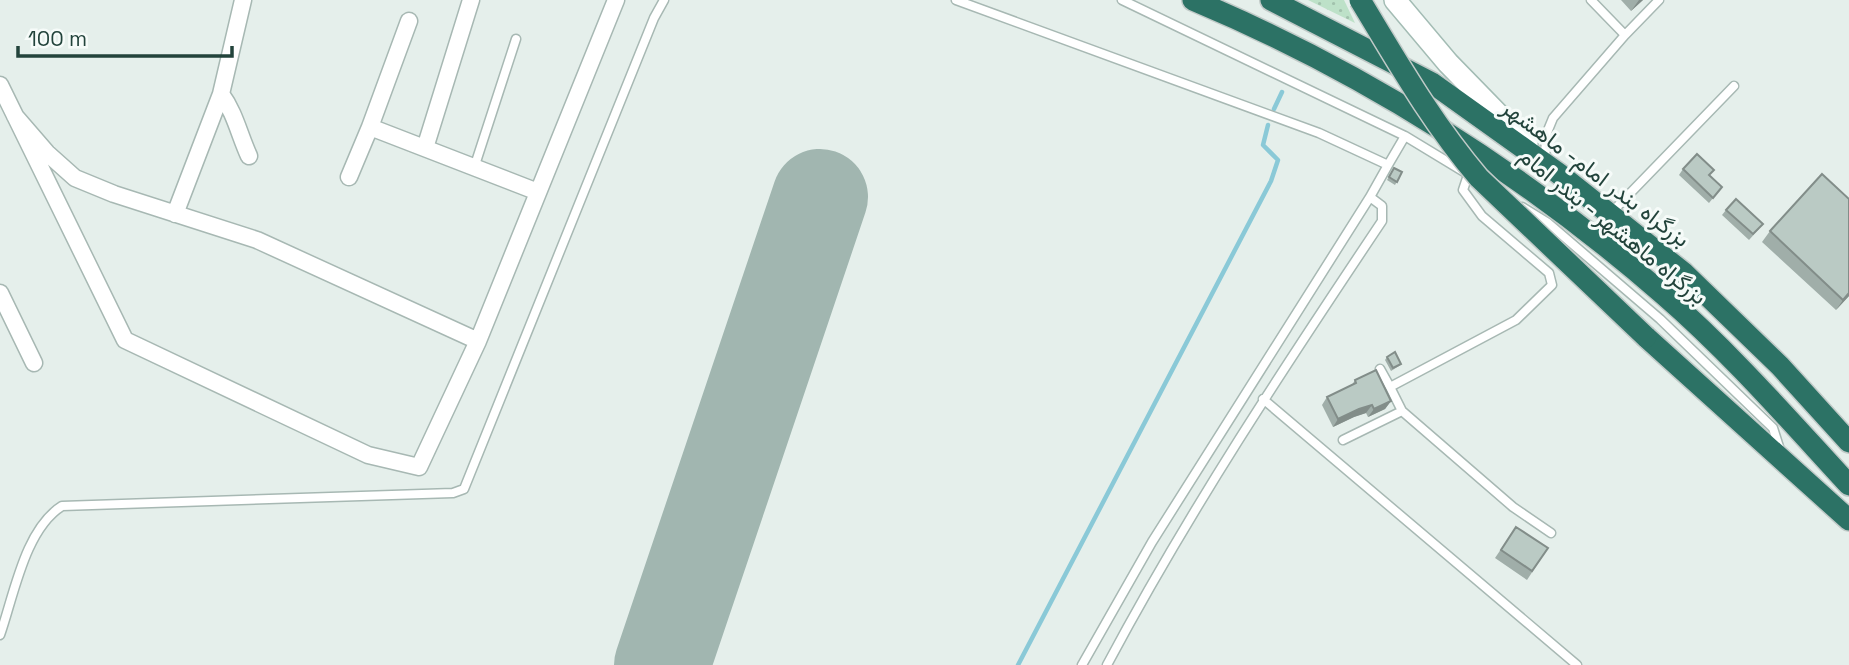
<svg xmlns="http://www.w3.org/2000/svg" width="1849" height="665" font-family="'Space Grotesk',Vazirmatn,sans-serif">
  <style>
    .park { fill: url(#park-dots) }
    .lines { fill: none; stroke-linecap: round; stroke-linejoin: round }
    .stream { stroke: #8ac9d7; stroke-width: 4.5 }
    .runway { stroke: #a1b6b0; stroke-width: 96 }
    .lane-casing { stroke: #a7b8b3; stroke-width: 11 }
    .street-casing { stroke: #a7b8b3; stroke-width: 19 }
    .secondary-casing { stroke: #a3bcb4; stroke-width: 24 }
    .highway-casing { stroke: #c1cac8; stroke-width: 24 }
    .lane { stroke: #fff; stroke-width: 8 }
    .street { stroke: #fff; stroke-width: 16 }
    .secondary { stroke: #fff; stroke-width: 21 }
    .highway { stroke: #2c7265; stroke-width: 21 }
    .highway-bridge-casing { stroke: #c1cac8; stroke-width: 24; stroke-linecap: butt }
    .highway-bridge { stroke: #2c7265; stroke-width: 21 }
    .wall { fill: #a0aea9 }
    .shaded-wall { fill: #828d89 }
    .building { fill: #bacac4; stroke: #828d89; stroke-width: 2 }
    .labels { text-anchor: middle; stroke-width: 6; stroke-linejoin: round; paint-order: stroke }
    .street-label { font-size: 23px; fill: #22433b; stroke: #f6fbf9 }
  </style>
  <defs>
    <pattern id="park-dots" width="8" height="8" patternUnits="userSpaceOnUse" patternTransform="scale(1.75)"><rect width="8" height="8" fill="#bde1c8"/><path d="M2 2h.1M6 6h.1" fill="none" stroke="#a2c2ad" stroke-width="1.8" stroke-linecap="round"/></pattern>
  </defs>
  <rect width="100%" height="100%" fill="#e5efeb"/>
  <path class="park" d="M1308,0H1344L1355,23Z"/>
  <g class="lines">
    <path class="stream" d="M1274,109L1282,92
      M1018,665L1271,181L1278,160L1263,145L1268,125"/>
    <path class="runway" d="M662,665L820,197"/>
    <g class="lane-casing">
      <path id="lane" d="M956,0L1319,133L1388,165L1370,197L1382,206V221C1285,366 1189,511 1107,665
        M1122,0L1405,136L1466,173
        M1625,35L1659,0
        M1545,162L1546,135L1553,118L1625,35L1591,0
        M1388,165L1405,136
        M474,168L516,39
        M1468,175L1463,190L1482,216L1549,273L1552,285L1516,320L1390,387L1402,411L1513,507L1551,533
        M1522,207L1548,223L1660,319L1773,428L1780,450
        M1610,214L1734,86
        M1380,369L1390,387
        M1263,399L1577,665
        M1343,440L1402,411
        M0,635C14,595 25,529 62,506L453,493L464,489L654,18L664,0
        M1082,665L1152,542L1370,197"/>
    </g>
    <g class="street-casing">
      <path id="street" d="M0,85L125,340L368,455L419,467L478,341
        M221,94L243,0
        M15,116L47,153L75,178L114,194L257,240L478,341L616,0
        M370,127L409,21
        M425,148L471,0
        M349,177L370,127L538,192
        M175,214L221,94C235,113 239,134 249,156
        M0,293L34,363"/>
    </g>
    <g class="secondary-casing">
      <path id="secondary" d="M1395,0L1448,63L1527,144"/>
    </g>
    <g class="highway-casing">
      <path id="highway" d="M1193,0C1363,71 1525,174 1664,295C1731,353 1789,420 1849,485
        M1271,0L1432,83L1558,173L1684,273L1780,366L1849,442
        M1646,337L1849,520"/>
    </g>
    <use href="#lane" class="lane"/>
    <use href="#street" class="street"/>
    <use href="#secondary" class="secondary"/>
    <use href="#highway" class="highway"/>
    <g class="highway-bridge-casing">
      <path id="highway-bridge" d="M1360,0C1397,61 1432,123 1479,178L1646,337"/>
    </g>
    <use href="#highway-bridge" class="highway-bridge"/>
  </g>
  <path class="wall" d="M1621,0H1643L1631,11Z
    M1394,168L1402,172L1395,185L1387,180Z
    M1683,169L1710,176L1722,187L1709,203L1679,175Z
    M1726,210L1759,229L1749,240L1722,215Z
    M1770,231L1849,296L1836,310L1762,242Z
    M1387,357L1401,364L1399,366L1391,371L1385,360Z
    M1355,380L1391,401L1385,409L1368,417L1366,413L1354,417L1333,427L1322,405L1327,397L1352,385Z
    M1516,527L1548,548L1527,580L1495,558Z"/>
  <path class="shaded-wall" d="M1639,0H1643L1631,11Z
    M1849,293V296L1836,310L1843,300Z
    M1391,401L1385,409L1368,417L1374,409Z
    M1372,405L1366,413L1354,417L1333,427L1338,419L1359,409Z"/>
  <path class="building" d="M1697,154L1714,170L1709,175L1722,187L1713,198L1683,169Z
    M1394,168L1402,172L1397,182L1389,177Z
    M1822,174L1849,199V293L1843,300L1770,231Z
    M1736,199L1763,224L1753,234L1726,210Z
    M1395,352L1401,364L1393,368L1387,357Z
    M1376,370L1391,401L1374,409L1372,405L1359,409L1338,419L1327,397L1356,383L1355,380Z
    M1516,527L1548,548L1532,571L1501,550Z"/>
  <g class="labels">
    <g class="street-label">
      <text transform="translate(1596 173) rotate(37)" y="8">بزرگراه بندر امام- ماهشهر</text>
      <text transform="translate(1613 226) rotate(39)" y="8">بزرگراه ماهشهر - بندر امام</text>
    </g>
  </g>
  <path d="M18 46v10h214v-10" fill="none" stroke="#22433b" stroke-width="3.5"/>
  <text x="28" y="46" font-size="21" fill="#22433b" stroke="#f6fbf9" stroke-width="5" paint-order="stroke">100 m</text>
</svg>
